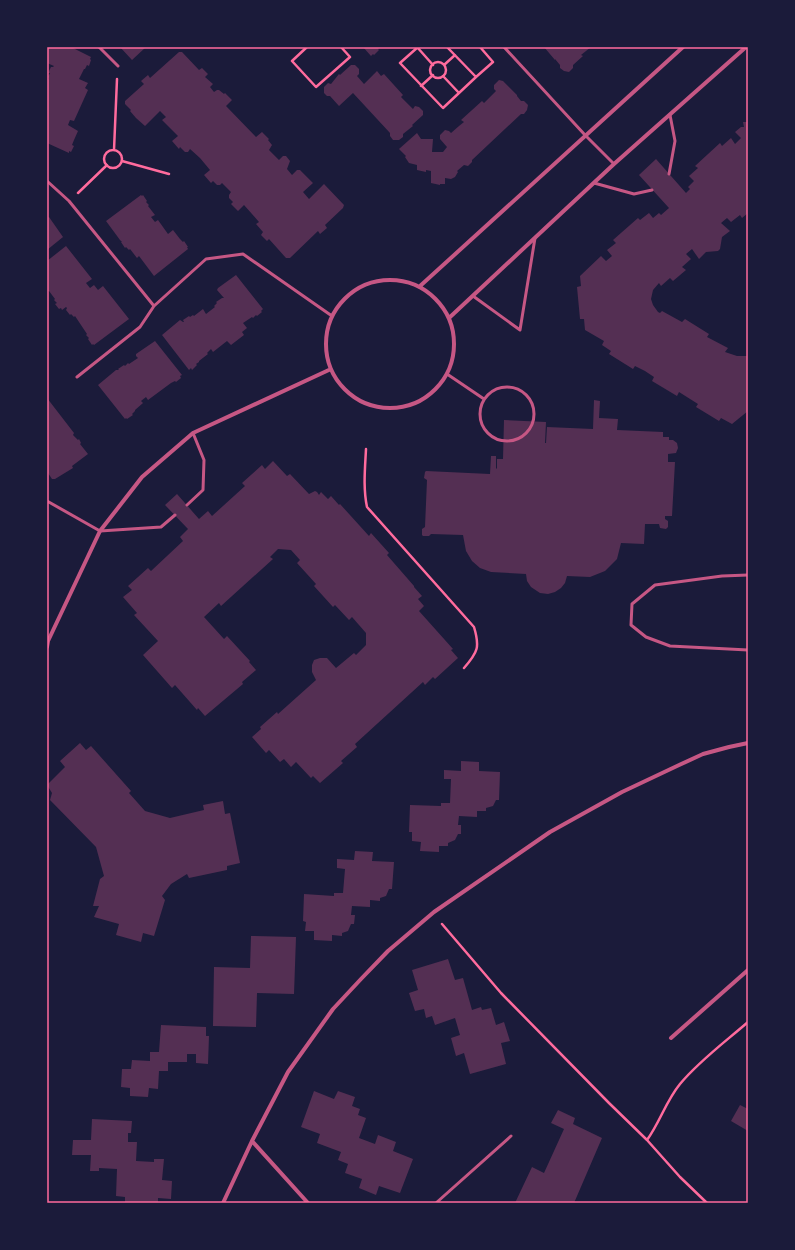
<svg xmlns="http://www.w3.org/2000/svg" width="795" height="1250" font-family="Barlow,sans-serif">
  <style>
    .building { fill: #542f53 }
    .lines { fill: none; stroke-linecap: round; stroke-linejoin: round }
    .path { stroke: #ff6b9d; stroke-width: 2.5 }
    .service { stroke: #c65784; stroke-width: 3 }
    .minor { stroke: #c65784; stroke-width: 4 }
    .neatline { fill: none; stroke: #ff6b9d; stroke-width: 1.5 }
  </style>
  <rect width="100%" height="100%" fill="#1b1b3a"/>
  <path class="building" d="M48,47H71L91,57L90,59L91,60L89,66L87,65L85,69H84L79,79L88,83L85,88L88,90L74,121L70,120L68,125L78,131L74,140L72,145L74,146L71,152L69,151V153L47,143V83L49,78L48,77L50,73H48L51,67H53L54,66L47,63Z
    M120,47H146L132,60Z
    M363,47H380L378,49L379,50L374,55L373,54L371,56Z
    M544,47H591L581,55L583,56L573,65V68L569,72L564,71L560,68V65L555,59V60Z
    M179,52H182L199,70L202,68L208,74L205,77L213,84L210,87L214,92L217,90H219L224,94L225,93L232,100L226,106L256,137L262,132L269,139L268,140L272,145L269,150L279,160L283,156H286L290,161L287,169L292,175L297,170H300L313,183L303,192L309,199L324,184L344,205L343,208L325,225L327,228L320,234L318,231L290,258H286L269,239L267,241L261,235L263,232L256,224L259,222L244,205L238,211L231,204L233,202L229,198V195L231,192L222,183L220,185H217L213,181L211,183L204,175L210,170L200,158L190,149L188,152H185L180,147L179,149L172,141L178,136L162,120L166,117L160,111L145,126L136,118L130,111L131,110L125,104V101L144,84L141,81L148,75L150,78Z
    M351,65H355L359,69V74L357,76L364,84L377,71L381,76L384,74L403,95L401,97L413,109L415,106L419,107L423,111V115L412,125L413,126L403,134V137L399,140H393L390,136V133L353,93L339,106L330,96H327L324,93V87L328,83L331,84L339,74L340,75Z
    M499,80L503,81L517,95V96L521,101H524L528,105L527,110L524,114H521L472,160V162L468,166L464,165L457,171L458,172L455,177L451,179L445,178V184H440V185L431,183V171L426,170V172L417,170V165L409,163L405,157L406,156L399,149L417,133L421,139H433L432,152H443L447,147L440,139V135L445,130L449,131L451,133L459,126L464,122L461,120L482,101L484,103L496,91L494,89V85Z
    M743,122H748V213L742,218L740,215L731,222L727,218L721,223L730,231L722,237L720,249L718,251L706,252L699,259L692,249L686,254L691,259L682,267L686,270L673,281L670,278L661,286L659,283L653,290L651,299L653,305L658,312L660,313L662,311L682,322L685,319L709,334L707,337L728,348L725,352L737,356H748V411L732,424L721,418L719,421L696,407L698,404L679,392L677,396L652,381L654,377L645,371L635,366L633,369L609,354L611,351L602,345L604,341L585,330L584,319H580L577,287L581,286L580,276L601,256L606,261L612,256L607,250L616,243L613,240L638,218L640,220L649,213L653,218L659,213L661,215L669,208L639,175L656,159L686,193L690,189L688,187L694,181L689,176L698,168L695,166L720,143L722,146L731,138L735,144L741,138L735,132L741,127H744Z
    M141,195L142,196L143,195L147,201L146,202L149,205L148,206L155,215L151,217L155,222L158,220L168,234L173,230L180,239L183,242L184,241L188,247H187L188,249L154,276L139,256L137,258L130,249L129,250L126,247L125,248L121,242H122L120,240L106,221Z
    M49,217L63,237L47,250V218Z
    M66,246L92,279L86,283L90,288L94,285L98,290L103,286L129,319L94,345L93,344L92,345L88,339L89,338L86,335L87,334L75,316L74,317L71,314L70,315L66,310L67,308L66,307L62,310L61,308L59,309L55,304L57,303L54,300L55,299L49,291H47V261Z
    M236,275L263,309L261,311L262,312L257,316L256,315L253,318L252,317L243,323L247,328L242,332L244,335L231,345L227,341L213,352L211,349L207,353L208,354L199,361V362L196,364L197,365L192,370L191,368L189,370L162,335L180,320L183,322H184L183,320L189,316L190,317L193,315L194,316L203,309L206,314L215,307L214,306L217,303L216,302L222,298H224L217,290L218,288Z
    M155,341L182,375L180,376L181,378L176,382L175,381L171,383L148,400L146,397L141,401L143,403L135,410V411L132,414L133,415L127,419L126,418L125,419L98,385L116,370H119L118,369L124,365L125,366L128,363L129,364L138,358L136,356V354Z
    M47,398L74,433L73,435L78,440L79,439L81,443L80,444L88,454L72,466L73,468L55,479H52L48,473V470H47Z
    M594,400L600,401L599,418L618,419L617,430L663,432V437H669V440H673L677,443L678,448L676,453L668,454V462H675L672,516H665V519L668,521V527L666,529L660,528L659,524H645L644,544L621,543L617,559L605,571L590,577L567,576L565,583L561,588L555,592L548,594L540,593L531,587L527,581L526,574L491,572L480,568L472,561L466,551L463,535L431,534L429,536H423L422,535V529L425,527L427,480L424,478L425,472L426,471L490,474L491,456H496V468L497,469V459H503L504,420L546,422L545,443H546L547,427L593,429Z
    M273,461L287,476L290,474L309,494L315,491L317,492L319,495L321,492L328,499L331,496L339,505L340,504L369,536L371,533L389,553L387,555L414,586V587L422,596L418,599L424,606L419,611L453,649L451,650L458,658L435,679L433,677L425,685L423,682L355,744L357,747L341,761L343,763L320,783L313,776L311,778L296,762L291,767L284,759L280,762L269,750L266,753L252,737L261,729L260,727L277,712L278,714L316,680L312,672V665L314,660L320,658H327L336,668L354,653L356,655L366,645V633L352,617L349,620L335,605L333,607L314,586L316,584L297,563L300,560L291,550L278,549L270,557L273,559L221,606L219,603L204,617L224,639L227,636L250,661L249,662L256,670L242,682L243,684L205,716L198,708L197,710L175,685L172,688L143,655L158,641L134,615L137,613L123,597L132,590L128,586L148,568L151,571L183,541L180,537L188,529L165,505L177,494L199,519L208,511L212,516L245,486L242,483L262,465L265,469Z
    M80,743L86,750L91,746L131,791L129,793L145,811L170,818L204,810L203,805L223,801L225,814L230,813L240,863L227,866V870L189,878L187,874L171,884L162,896L165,900L154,936L143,933L141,942L116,935L119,924L94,917L99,906H93L100,879L104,876L96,847L50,800L52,793L47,785L65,767L60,761Z
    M461,761L479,762V771L500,772L499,800H496L493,806L486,808V811H477V817L459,816L458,825H461V834H458L455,840L448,843V846H439V852L420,851L421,842L412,841V832H409L410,805L441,806V803H450L451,779H444V770L461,771Z
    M355,851L373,852L372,861L394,862L392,889H389L386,896L380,898V901L370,900V907L352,906L351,915H355L354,924H351L348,931L342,933V936L332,935V941L314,940V931H305L306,922L303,921L304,894L334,896V893H343L345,869L337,868V859L354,860Z
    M251,936L296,937L294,994L257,993L256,1027L213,1026L214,967L250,968Z
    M448,959L455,980L463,978L472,1010L481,1007L482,1010L491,1008L496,1025L504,1022L510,1041L501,1043L506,1064L470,1074L464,1053L456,1056L451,1038L460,1035L455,1018L435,1025L432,1016L426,1018L424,1009L415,1011L409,993L418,990L412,970Z
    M161,1025L206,1027V1036H209L208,1064L196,1063V1054H187V1062H168V1071H159L158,1089L149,1088L148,1097L130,1096V1088L121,1087L122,1069H131L132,1060L150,1061V1052H159Z
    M314,1091L334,1099L338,1091L355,1097L352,1106L360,1109L358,1115L366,1118L359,1138L375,1144L378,1135L396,1142L393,1151L413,1159L400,1193L379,1186L376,1195L359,1188L362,1179L345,1173L348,1164L338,1160L341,1152L317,1143L320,1134L301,1127Z
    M740,1105L748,1109V1131L731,1121Z
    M558,1110L575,1118L573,1124L602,1138L574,1203H515L532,1167L544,1173L564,1129L551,1123Z
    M92,1119L132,1121L131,1133H128V1142H137L136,1161L154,1162V1159H164L162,1180L172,1181L171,1199L158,1198V1203H125V1197L116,1196L117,1169L99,1168V1171H90L91,1155H72L73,1140H91Z"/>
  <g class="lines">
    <path class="path" d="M307,47L292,61L316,87L350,57L341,47
      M417,47L433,65
      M418,47L400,63L443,108L476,77L447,47
      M430 70a8 8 0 1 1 16 0a8 8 0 1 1-16 0Z
      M444,65L455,55
      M443,76L459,93
      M476,77L493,62L480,47
      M421,86L433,75
      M114,150L117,79
      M104 159a9 9 0 1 1 18 0a9 9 0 1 1-18 0Z
      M122,161L169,174
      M78,193L107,165
      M366,449C365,469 363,488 367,507L474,627C480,647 478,652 464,668
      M442,924L501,993L609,1103L647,1140L680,1177L707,1203
      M647,1140C660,1122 666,1101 680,1084C699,1061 725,1042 748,1022"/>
    <path class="service" d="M99,47L118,66
      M504,47L585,135L614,164
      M669,174L675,141L670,115
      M47,181L69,201L154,306L206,259L243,254L332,316
      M594,183L634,194L652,190
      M473,296L520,330L535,238
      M447,374L484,399
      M77,377L140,327L154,306
      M480 414a27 27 0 1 1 54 0a27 27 0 1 1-54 0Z
      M47,501L100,531L161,527L175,515
      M187,505L203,490L204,460L193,433
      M748,575L722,576L655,585L632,604L631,625L646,637L670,646L748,650
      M436,1203L511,1136"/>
    <path class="minor" d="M326 344a64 64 0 1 1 128 0a64 64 0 1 1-128 0Z
      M419,287L683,47
      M449,318L614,164L746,47
      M47,641H48L100,531L142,477L193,433L331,369
      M47,647L48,641
      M671,1038L748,970
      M252,1141L308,1203
      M223,1203L252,1141L288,1072L333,1009L361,979L388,951L434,912L550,832L622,792L677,766L703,754L729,747L748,743"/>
  </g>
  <rect width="795" height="1250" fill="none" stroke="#1b1b3a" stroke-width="96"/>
  <rect x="48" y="48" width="699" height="1154" class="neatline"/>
</svg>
